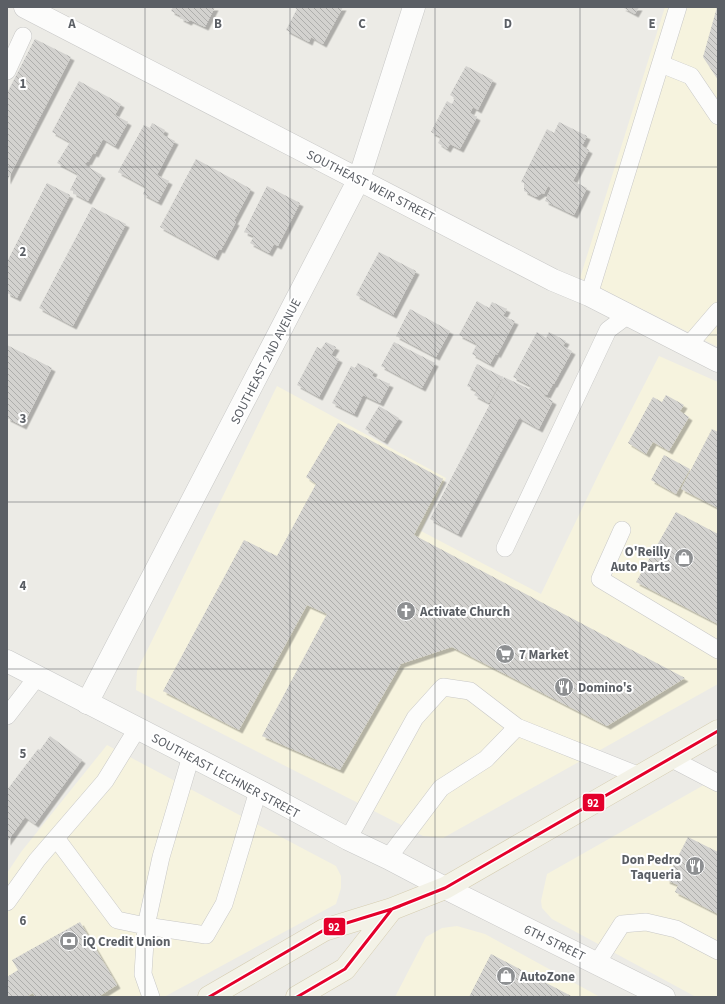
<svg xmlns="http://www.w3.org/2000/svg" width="725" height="1004" font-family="'Source Sans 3',sans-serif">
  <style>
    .commercial { fill: #f6f3de }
    .building { fill: url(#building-back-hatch); filter: url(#shadow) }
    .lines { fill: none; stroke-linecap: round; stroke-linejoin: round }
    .lane-casing { stroke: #c8c8c7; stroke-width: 18 }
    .street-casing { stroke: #c8c8c7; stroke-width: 23 }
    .secondary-casing { stroke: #c8c9c8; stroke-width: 23 }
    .primary-casing { stroke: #d6ceb2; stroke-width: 23 }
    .lane { stroke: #fcfcfb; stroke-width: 17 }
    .street { stroke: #fcfcfb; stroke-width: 22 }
    .secondary { stroke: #fcfcfb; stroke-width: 22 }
    .primary { stroke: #f3f2e7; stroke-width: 22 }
    .bus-1-casing { stroke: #fff; stroke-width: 6 }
    .bus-1 { stroke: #e4002b; stroke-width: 3 }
    .grid { fill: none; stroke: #5b5f65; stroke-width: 1; stroke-opacity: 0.55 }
    .labels { text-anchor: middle; stroke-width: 4; stroke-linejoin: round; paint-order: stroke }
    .street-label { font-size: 13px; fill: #5b5f65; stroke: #fff }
    .poi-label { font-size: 13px; font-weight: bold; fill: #5b5f65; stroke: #fff; text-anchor: start }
    .grid-label { font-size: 13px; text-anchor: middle; font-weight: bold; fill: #5b5f65; stroke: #fff; stroke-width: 4; stroke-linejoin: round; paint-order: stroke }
    .line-badge { stroke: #fff; stroke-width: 1.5 }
    .badge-label { font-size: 11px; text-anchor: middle; font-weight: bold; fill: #fff }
  </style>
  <defs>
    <pattern id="building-back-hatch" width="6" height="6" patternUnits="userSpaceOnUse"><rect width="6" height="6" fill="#d3d2cf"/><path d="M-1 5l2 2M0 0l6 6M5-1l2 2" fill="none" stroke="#aeaeac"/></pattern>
    <filter id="shadow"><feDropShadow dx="3.5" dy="3.5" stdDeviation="0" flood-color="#0004"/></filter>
  </defs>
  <rect width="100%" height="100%" fill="#ecebe6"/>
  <path class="commercial" d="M665,7H718V347L580,278Z
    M659,356L718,382V684L443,838L423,836L136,690L137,671L277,386L446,478L421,531L541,594L603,465Z
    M107,745L336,866L341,876V888L336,904L164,997H7V873L21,852Z
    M718,777V997H696L552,919L542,908L541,901L547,874Z
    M457,926L485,934L600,997H395L426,937L442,928Z"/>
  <path class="building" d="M173,7H215L205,27L190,20L188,22L180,18L181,16L171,11Z
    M293,7H343L323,44L311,37L309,42L286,30L297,9Z
    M622,7H639L635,14Z
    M717,7H718V80L703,57Z
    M35,39L71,57L7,181V93Z
    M466,66L493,80L478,110L473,107L470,113L477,117L460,149L450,144L447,149L438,143L441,137L431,132L447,101L452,104L455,98L450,95Z
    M79,81L121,104L115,115L128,122L115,146L103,139L95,154L93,153L88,162L87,161L85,165L102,175L88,201L73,193V191L70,190L78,174L57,163L70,142L52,132Z
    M559,122L587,136L582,146L589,150L573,181L587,188L574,215L545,201L551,188L548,186L544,194L542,193L536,197L524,191V183L521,182L547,129L554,133Z
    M152,123L165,130L163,135L175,141L157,175L169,181L158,202L143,194L146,187L118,172L144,125L150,128Z
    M196,159L251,189L234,221L236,222L221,250L219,249L215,257L160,227Z
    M47,183L70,195L17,298L7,293V262Z
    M267,186L300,203L278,246L274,244L269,253L250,243L254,236L244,232Z
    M92,207L126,224L73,326L39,308Z
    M379,252L416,271L393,315L356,295Z
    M477,301L489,308L492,302L507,309L503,316L515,321L497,355L496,353L490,364L472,354L477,344L459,335Z
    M410,309L450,331L436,357L396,336Z
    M537,332L546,338L549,332L566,341L563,346L572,351L554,384H553L547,395L545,394L544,396L553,401L539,429L519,418L458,534L430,519L504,377L529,389L531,386L513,377Z
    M326,342L336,347L331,355L339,359L319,397L297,385L317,347L321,349Z
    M394,342L435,363L422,388L381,366Z
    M7,345L52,368L23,426L7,418Z
    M358,363L374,371L372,376L390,384L380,403L363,395L354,414L332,403L351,366L355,368Z
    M477,364L503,377L489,403L474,395L477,391L467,386Z
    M666,395L684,405L680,411L689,417L669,451L653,442L646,454L628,443L653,397L662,402Z
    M379,406L399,418L384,441L365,429Z
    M338,423L443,479L414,535L685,678L607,726L452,647L401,664L340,770L262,736L327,614L307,605L239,730L163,691L244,540L277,556L316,484L306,477Z
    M712,429L718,432V508L681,489Z
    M664,455L690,469L676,494L651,480Z
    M676,512L718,534V624L636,582Z
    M50,736L82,760L35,824L25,817L7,842V790L38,749L40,750Z
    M688,837L718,852V914L675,892L678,885L666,880Z
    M80,922L117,985L98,997H35L33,993L26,997H7V977L18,970L12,960Z
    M491,954L573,997H469Z"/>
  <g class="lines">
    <g class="lane-casing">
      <path id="lane" d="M661,64L691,76L718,116
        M7,71L23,36
        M589,295L678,7
        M688,346L718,311
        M622,530L600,579L718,650
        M505,548L608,330L628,315
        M7,716L37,677
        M517,727L640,776
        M670,758L718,783
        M56,838L117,920L146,926L206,935L224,904L258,791
        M348,839L415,718L443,687L470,691L517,727L486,759L441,788L388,858
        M7,902L37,860L105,781L137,729
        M597,963L622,924L646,922L676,929L718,951
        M151,997L143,974L146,926L161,857L191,756"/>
    </g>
    <g class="street-casing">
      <path id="street" d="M25,7L553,280L589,295L718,361
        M87,703L359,179L414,7
        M445,888L664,997"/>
    </g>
    <g class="secondary-casing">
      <path id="secondary" d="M7,661L263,793L348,839L388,858L445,888"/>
    </g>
    <g class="primary-casing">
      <path id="primary" d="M209,997L324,930L392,909L445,888L718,731
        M297,997L345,969L392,909"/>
    </g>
    <use href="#lane" class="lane"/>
    <use href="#street" class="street"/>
    <use href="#secondary" class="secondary"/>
    <use href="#primary" class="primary"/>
    <g class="bus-1-casing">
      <path id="bus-1" d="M209,997L324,930L392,909L445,888L718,731
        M297,997L345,969L392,909L400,906"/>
    </g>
    <use href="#bus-1" class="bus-1"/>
  </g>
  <path class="grid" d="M145,7V997M290,7V997M435,7V997M580,7V997M7,167H718M7,335H718M7,502H718M7,669H718M7,837H718"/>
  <defs>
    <g id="shop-disc" transform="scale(1)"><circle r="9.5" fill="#8e9092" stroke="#fff"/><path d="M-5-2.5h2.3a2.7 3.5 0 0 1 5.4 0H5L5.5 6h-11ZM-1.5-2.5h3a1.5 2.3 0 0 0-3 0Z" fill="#fff"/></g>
    <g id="church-disc" transform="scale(1)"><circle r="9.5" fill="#8e9092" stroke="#fff"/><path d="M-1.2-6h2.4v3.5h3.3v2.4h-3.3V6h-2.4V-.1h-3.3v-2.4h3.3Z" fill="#fff"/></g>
    <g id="supermarket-disc" transform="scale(1)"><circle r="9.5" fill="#8e9092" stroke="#fff"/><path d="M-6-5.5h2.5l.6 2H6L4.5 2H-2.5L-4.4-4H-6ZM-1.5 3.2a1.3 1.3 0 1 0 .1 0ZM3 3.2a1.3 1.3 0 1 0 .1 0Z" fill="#fff"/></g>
    <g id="restaurant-disc" transform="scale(1)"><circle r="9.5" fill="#8e9092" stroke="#fff"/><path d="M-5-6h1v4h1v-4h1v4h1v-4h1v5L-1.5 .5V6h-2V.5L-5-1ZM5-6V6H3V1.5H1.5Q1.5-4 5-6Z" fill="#fff"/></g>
    <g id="bank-disc" transform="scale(1)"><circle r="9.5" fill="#8e9092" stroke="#fff"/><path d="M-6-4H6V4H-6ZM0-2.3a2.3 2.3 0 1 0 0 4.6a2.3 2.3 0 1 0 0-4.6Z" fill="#fff"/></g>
  </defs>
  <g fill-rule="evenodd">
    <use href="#shop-disc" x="684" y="558"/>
    <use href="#church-disc" x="406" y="611"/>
    <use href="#supermarket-disc" x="505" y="654"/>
    <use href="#restaurant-disc" x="564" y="687"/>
    <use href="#restaurant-disc" x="695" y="866"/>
    <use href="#bank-disc" x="69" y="941"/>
    <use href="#shop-disc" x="506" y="976"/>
  </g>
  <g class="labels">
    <g class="street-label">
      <text transform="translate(371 185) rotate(27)" y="5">SOUTHEAST WEIR STREET</text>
      <text transform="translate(265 361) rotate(-63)" y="5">SOUTHEAST 2ND AVENUE</text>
      <text transform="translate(226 775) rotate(28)" y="5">SOUTHEAST LECHNER STREET</text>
      <text transform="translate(555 942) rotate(26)" y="5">6TH STREET</text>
    </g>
    <g class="poi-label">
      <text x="670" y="556" text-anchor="end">O'Reilly<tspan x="670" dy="15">Auto Parts</tspan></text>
      <text x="420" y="616">Activate Church</text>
      <text x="519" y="659">7 Market</text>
      <text x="578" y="692">Domino's</text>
      <text x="681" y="864" text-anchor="end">Don Pedro<tspan x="681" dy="15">Taqueria</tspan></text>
      <text x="83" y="946">iQ Credit Union</text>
      <text x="520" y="981">AutoZone</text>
    </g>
  </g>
  <g class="grid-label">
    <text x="72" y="28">A</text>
    <text x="218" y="28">B</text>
    <text x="362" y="28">C</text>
    <text x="508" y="28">D</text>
    <text x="652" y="28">E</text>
    <text x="23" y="88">1</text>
    <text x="23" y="256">2</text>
    <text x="23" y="423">3</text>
    <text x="23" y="590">4</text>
    <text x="23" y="758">5</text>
    <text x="23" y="925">6</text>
  </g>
  <g class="line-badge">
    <rect x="582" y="793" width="23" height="19" rx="4" fill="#e4002b"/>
    <rect x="323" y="917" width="23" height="19" rx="4" fill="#e4002b"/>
  </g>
  <g class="badge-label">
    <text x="593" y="807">92</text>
    <text x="334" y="931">92</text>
  </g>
  <rect width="725" height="1004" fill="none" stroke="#5b5f65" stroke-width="16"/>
</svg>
